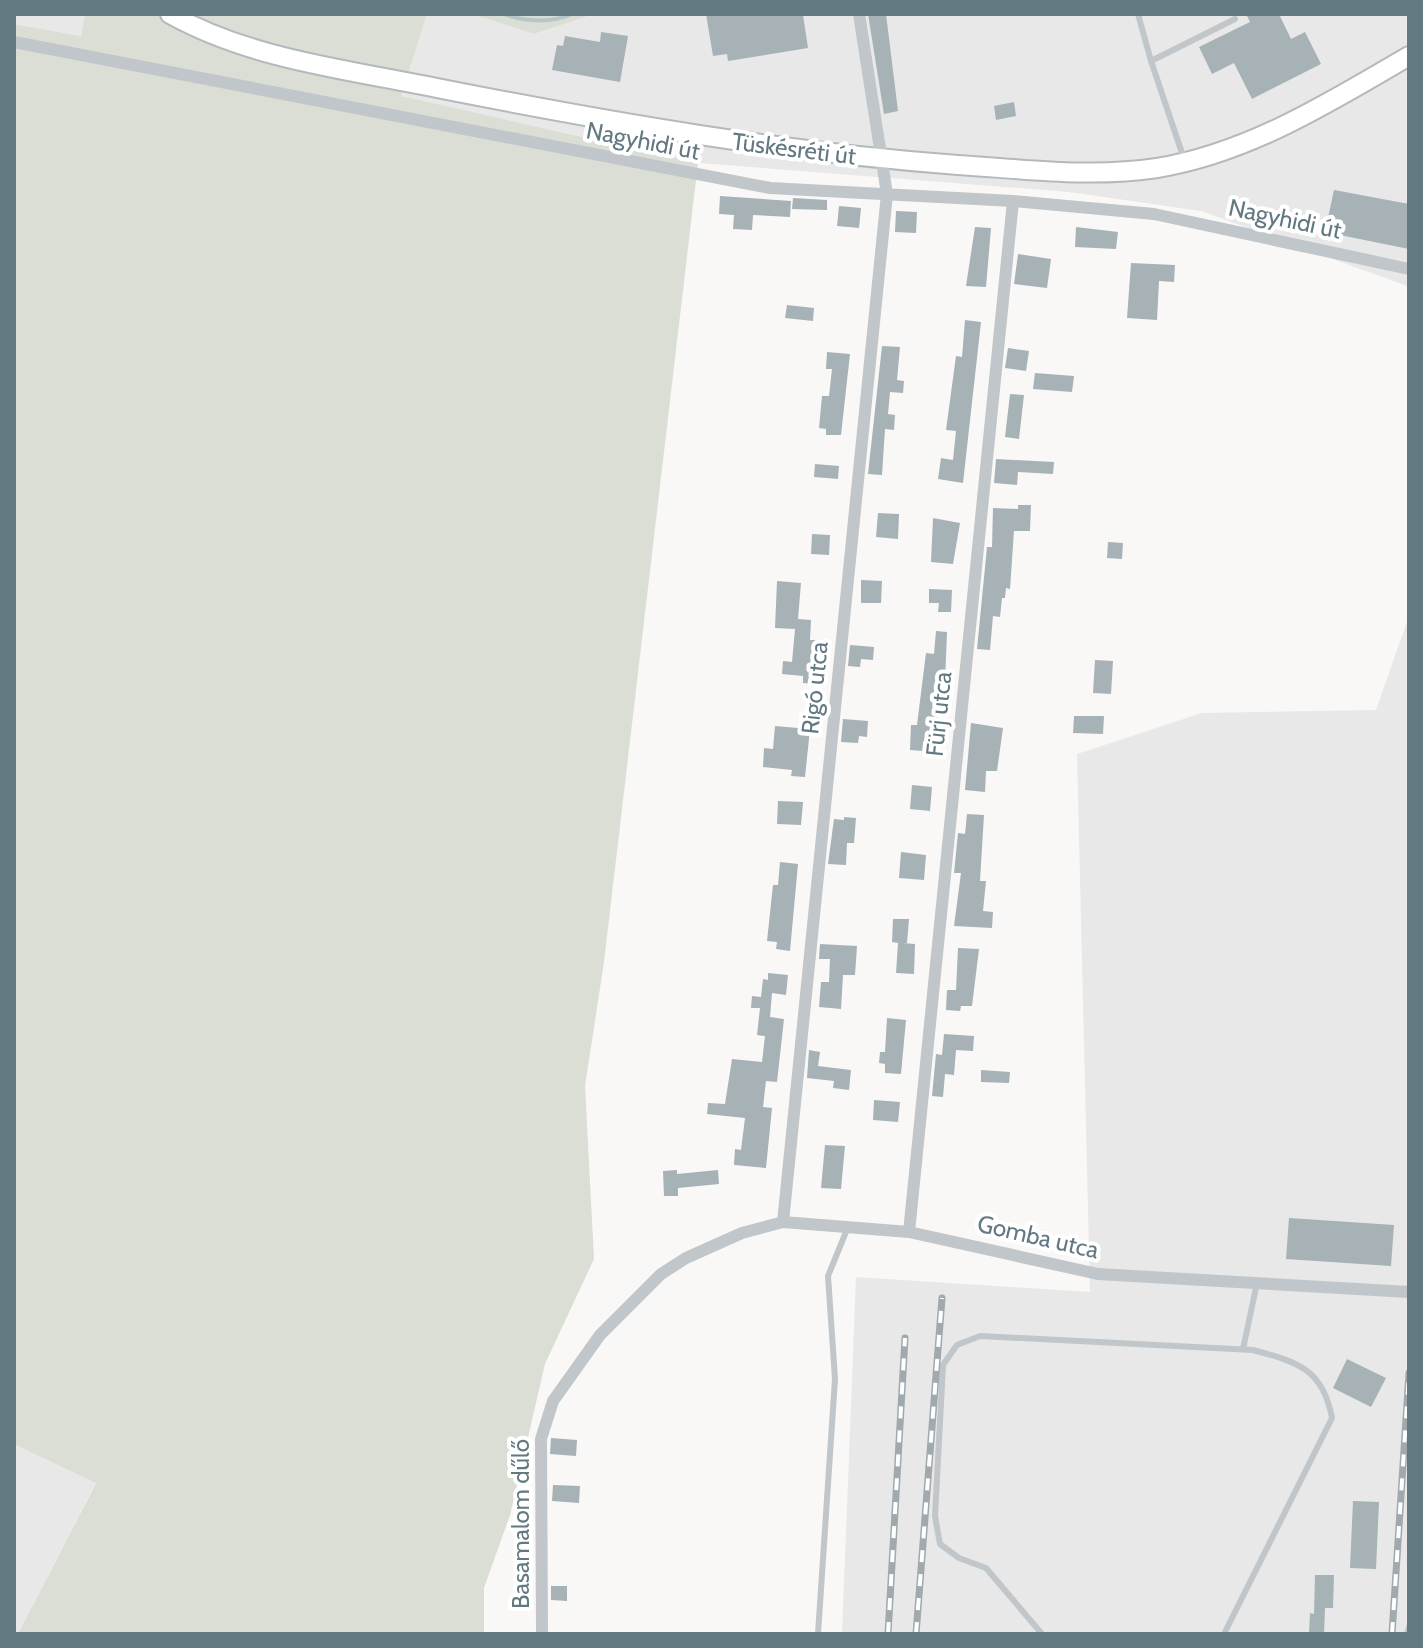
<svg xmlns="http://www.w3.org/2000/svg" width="1423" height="1648" font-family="Cabin,sans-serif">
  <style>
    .built { fill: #e7e8e7 }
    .green { fill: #daded5 }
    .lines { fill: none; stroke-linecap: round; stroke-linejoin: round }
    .stream { stroke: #b7c7c9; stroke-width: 4 }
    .building { fill: #a6b2b6 }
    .secondary-casing { stroke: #b2babe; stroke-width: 22 }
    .lane { stroke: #c0c6c9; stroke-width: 6 }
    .street { stroke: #c0c6c9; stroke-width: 12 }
    .secondary { stroke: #fff; stroke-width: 18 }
    .rail-casing { stroke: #9fa9ae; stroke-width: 7 }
    .rail { stroke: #fff; stroke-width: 4; stroke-dasharray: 12; stroke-linecap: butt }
    .labels { text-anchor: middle; stroke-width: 8; stroke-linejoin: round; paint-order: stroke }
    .street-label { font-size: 24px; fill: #637982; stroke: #fff }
  </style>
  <rect width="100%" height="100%" fill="#f9f8f6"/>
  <path class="built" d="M14,14H85L81,36L14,24Z
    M427,14H472L534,34L594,14H1409V349L1407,286L1201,211L1069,192L699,163L400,96Z
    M1409,616V1634H842L856,1277L1090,1292L1077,754L1202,713L1376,710Z
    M14,1444L96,1482L18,1634H14Z"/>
  <path class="green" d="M85,14H427L401,96L698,163L604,962L585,1086L594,1259L545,1364L510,1515L484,1588V1634H18L96,1483L14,1444V24L81,36Z
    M472,14H594L534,34Z"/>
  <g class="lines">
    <path class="stream" d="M504,14C524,22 552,23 572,14"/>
  </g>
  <path class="building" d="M706,14L803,15L808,48L728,61L727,54L713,56Z
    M868,14H886L898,111L884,114Z
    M1246,14H1279L1291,39L1305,32L1321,64L1252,99L1234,63L1212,74L1199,47L1250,22Z
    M601,32L628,36L620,82L552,70L557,45L563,46L565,36L600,42Z
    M1014,102L1016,116L996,120L994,106Z
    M1334,190L1409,204V249L1325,232Z
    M720,196L791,201L790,217L753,215L752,230L733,229L734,215L719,214Z
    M793,198L827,200V210L792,209Z
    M839,206L861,208L859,228L837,226Z
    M896,211L917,212L916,233L895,232Z
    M975,227L991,228L986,287L966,286Z
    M1076,227L1118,232L1116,249L1075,247Z
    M1018,254L1051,259L1047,288L1014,284Z
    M1131,263L1175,265L1174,282L1159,281L1157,320L1127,318Z
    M787,305L814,308L813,321L785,318Z
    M965,320L981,322L963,483L938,479L941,458L953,460L956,431L946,430L956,356L962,357Z
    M882,346L900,347L897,380L904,381L903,393L890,392L888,414L895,415L894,430L885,429L882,475L868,474Z
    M1008,348L1029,351L1026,371L1005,368Z
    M827,352L850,354L841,435H826V429L819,428L822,396H829L832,369H826Z
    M1035,373L1074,376L1072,392L1033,389Z
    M1010,394L1024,395L1019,439L1005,437Z
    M996,459L1054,462L1053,474L1018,472L1017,485L994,483Z
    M815,464L839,466L838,479L814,477Z
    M1018,505H1031L1030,531H1014L1010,589L1006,588L1005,598H1002L1000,617L993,616L990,650L977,649L987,547H992L993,508L1018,509Z
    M878,513L899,514L898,539L876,537Z
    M933,518L960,523L953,564L931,562Z
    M812,534L830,535L829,555L811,554Z
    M1108,542L1123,543L1122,559L1107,558Z
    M861,580L882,581L881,603H861Z
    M777,581L801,583L798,619L811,620L810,640H819L815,684L803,683V676L782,674L783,661L792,662L795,629L775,628Z
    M929,589L952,590L951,612H938L939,603H929Z
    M936,631L947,632L944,708H940L936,752L910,750L911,725H917L926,653L934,654Z
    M850,645L874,647L873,660L861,659L860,667L848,666Z
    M1095,660L1113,661L1111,694L1093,693Z
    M1074,716H1104L1103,734L1073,733Z
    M843,719L868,721L867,737L859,736L858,743L841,742Z
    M971,723L1003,728L997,771H986L985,792L965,790Z
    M775,726L810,729L805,777L791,776L792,770L763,767L764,748L773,749Z
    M912,785L932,787L930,811L910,809Z
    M778,801L803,802L801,825L777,824Z
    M967,814L984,815L980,881H986L983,911L993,912L992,928L954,926L961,873H954L958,833L965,834Z
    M844,817L856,818L854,843H847L846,865L828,864L834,819L844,820Z
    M901,852L926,855L924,880L899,878Z
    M780,862L798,864L790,951L776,949L777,942L767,941L773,885H778Z
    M893,919H909L907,943H903L915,944L914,974L896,973L898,943L892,942Z
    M820,944L857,946L855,975H843L841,1009L819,1007L821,982H829L830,959H819Z
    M958,948L979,949L972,1006H961L960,1011L946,1010L947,990H956Z
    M768,973L788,975L786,995L772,993L770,1017L784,1019L777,1082L766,1081L763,1107L772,1108L766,1168L734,1165L735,1149L741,1150L745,1118L707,1114L708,1103L725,1104L732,1059L762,1062L765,1036L757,1035L760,1008H751L752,996L761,997L763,979L768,980Z
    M887,1018L906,1020L901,1074L885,1073V1064L879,1063L880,1052H885Z
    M944,1034L974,1036L973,1051L956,1050L954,1075L945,1074L943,1097L932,1096L936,1054L942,1055Z
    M809,1050L820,1052L818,1066L851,1070L849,1090L833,1088L834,1081L807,1078Z
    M981,1070L1010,1072L1009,1083L981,1082Z
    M874,1100L900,1102L898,1122L873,1120Z
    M825,1145L845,1146L841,1189L821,1188Z
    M677,1170V1174L718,1170L719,1184L678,1188V1196H664L663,1171Z
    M1289,1218L1394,1225L1391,1266L1286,1259Z
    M1347,1359L1386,1378L1371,1407L1333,1388Z
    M551,1438L577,1440L576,1456L550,1454Z
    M553,1485L580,1486L579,1503L552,1501Z
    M1353,1501L1379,1502L1376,1569L1350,1568Z
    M1315,1575H1334L1333,1608H1325L1324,1634H1309L1310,1613L1314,1614Z
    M551,1586H567V1601L551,1600Z"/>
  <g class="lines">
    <g class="secondary-casing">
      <path id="secondary" d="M170,14C252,60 351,70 442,89C614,123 783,152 958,165C1024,169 1091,178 1157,168C1249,153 1330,102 1409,56"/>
    </g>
    <path class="lane" d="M1138,14L1151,61
      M1184,159L1151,61L1235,19
      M1243,1349L1257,1283
      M818,1634L835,1379L828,1276L848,1227
      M1042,1634L986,1568L959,1558L940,1544L935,1516L943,1365L957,1345L980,1336L1253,1350C1298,1362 1323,1369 1332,1418L1224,1634
      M1407,1634L1409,1627"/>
    <path class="street" d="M14,42L770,188L1013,201L1154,214L1409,269
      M783,1222L887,194L859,14
      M909,1232L1013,201
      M542,1634L541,1439L553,1401L600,1335L661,1274L686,1258L742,1233L783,1222L909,1232L1098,1274L1409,1292"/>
    <use href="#secondary" class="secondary"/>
    <g class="rail-casing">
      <path id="rail" d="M888,1634L905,1338
        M916,1634L942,1298
        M1392,1634L1409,1373"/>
    </g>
    <use href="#rail" class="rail"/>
  </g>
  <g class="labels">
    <g class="street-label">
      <text transform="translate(643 141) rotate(11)" y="8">Nagyhidi út</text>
      <text transform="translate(794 149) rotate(7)" y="8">Tüskésréti út</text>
      <text transform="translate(1285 219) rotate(12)" y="8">Nagyhidi út</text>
      <text transform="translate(815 688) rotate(-84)" y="8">Rigó utca</text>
      <text transform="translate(939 714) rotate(-84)" y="8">Fürj utca</text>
      <text transform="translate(1038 1237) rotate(13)" y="8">Gomba utca</text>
      <text transform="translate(521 1524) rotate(-90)" y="8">Basamalom dűlő</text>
    </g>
  </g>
  <rect width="1423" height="1648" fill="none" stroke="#637982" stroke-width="32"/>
</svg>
